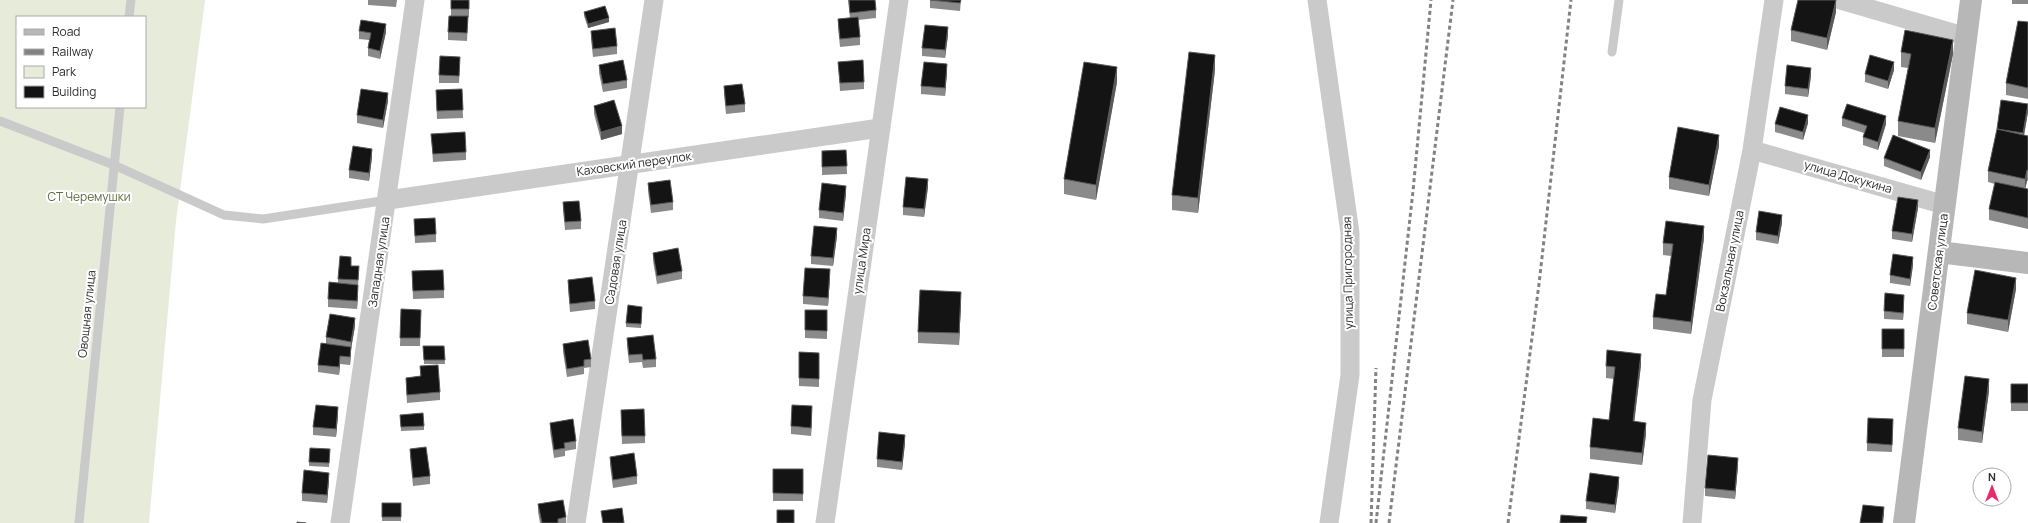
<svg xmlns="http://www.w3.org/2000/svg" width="2028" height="523" font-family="Manrope,sans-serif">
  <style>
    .green { fill: #e7ebda; fill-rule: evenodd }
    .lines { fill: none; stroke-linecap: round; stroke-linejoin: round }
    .lane { stroke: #cacaca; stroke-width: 9 }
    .street { stroke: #cacaca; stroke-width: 19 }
    .secondary { stroke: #b7b7b7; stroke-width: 22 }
    .rail { stroke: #828282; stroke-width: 3; stroke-dasharray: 4 3; stroke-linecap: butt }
    .wall { fill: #8a8a8a }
    .shaded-wall { fill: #5a5a5a }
    .building { fill: #141414; stroke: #5a5a5a }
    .labels { text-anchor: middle; stroke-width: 4; stroke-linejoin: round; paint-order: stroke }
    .street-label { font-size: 12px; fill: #2d2d2d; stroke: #fff }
    .park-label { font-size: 12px; fill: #5c693a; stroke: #fff }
  </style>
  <rect width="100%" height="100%" fill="#fff"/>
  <path class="green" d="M0,0H205L176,221L149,523H0ZM17,17H145V107H17Z"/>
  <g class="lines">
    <path class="lane" d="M129,17L131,0
      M1612,52L1619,0
      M0,121L114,165L224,215L263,219L388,200
      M79,523L120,107"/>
    <path class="street" d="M1317,0L1350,233V375L1329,523
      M1840,0L1967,37
      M1752,150L1945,205
      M388,200L880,128
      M340,523L415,0
      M576,523L654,0
      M825,523L899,0
      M1692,523L1702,400L1752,150L1774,0"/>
    <path class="secondary" d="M1939,252L2028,263
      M1904,523L1971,0"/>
    <path class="rail" d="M1371,523L1376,368
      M1376,523L1413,191L1431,0
      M1389,523L1453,0
      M1508,523L1539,284L1571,0"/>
  </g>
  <path class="wall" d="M368,0H397L396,7L368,5Z
    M451,0H469V17H468L467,41L448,40V32L451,16Z
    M848,0H875L876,10V18L858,20L860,37V45L840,47L838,27V19L850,18Z
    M930,0H961L960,11L930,8Z
    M2012,0H2028V4H2012Z
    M584,12L609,22L588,28L584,16Z
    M1836,12L1827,50L1791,41V30Z
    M2028,22V99L2006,95V83Z
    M359,31L386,32L380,59L368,56V48L369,40L359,39Z
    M591,31L617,46V54L593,57L591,39Z
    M948,35L945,58L922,56V48Z
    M1901,52L1953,54L1935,143L1898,136V121L1908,68L1901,67Z
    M838,62L864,82V89L840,91Z
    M460,65L459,83H439V75Z
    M599,65L627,80V88L603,92L599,73Z
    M1215,70L1198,213L1172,210V195Z
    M1894,70L1888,89L1865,82V74Z
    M947,72L945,96L921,94V86Z
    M1811,76L1808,97L1785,94V86Z
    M1117,82L1096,200L1064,194V179Z
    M724,86L745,104V112L726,114L724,94Z
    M462,89L463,118L437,119L436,98Z
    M388,101L383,128L357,123V115Z
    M594,106L622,134L601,140L594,114Z
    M2028,112L2024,135L2028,136V181H2027L2025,189H2028V229L1989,220V209L1995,184L1988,182V171L1997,129Z
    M1842,118L1886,124L1878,150L1863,145V137L1864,133L1842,126Z
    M1808,123L1803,140L1775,132V124Z
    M431,134L466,152V160L433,162Z
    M1719,146L1709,196L1669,189V177Z
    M846,150L847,174L822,175V151Z
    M372,157L369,181L349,178V170Z
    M1930,157L1921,180L1884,166V158Z
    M648,183L673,202V210L651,213L648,191Z
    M928,187L924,217L903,215V207Z
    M846,194L843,221L819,218V210Z
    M563,202L581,221V229L565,230L563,210Z
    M1918,208L1912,242L1892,239V231Z
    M414,219L436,234V242L415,243Z
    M1782,223L1778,244L1756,240V232Z
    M837,236L833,266L811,264V256Z
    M1704,238L1691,334L1653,329V317L1666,295L1671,256L1663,255V243Z
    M653,253L682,271V279L657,284L653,261Z
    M1913,265L1910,286L1890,283V275Z
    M351,266L359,274L358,285V293L357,309L328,307V299L338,283V279Z
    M412,271L444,290V298L413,299Z
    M830,277L828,306L803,304V296Z
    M568,280L595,301V309L570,312L568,288Z
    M2016,289L2008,332L1967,324V313Z
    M961,303L959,345L918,343V332Z
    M1904,303L1903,320L1884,319V311Z
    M401,309L421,310L420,346H400Z
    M805,310H827V339L805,338Z
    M642,311L641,328L626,327V323Z
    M355,326L351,349V355L350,365L340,364L339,375L318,372V365L326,344V337Z
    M1882,329H1904V357H1882Z
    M627,338L656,359V367L643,368L642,362L629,363L627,346Z
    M563,344L591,359V367L584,368V374L567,377L563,352Z
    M423,346H444L445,364H424Z
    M799,352L819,353V387L799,386Z
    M1641,365L1634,421L1646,434L1642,465L1590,459V447L1609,420L1614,379L1606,378V366Z
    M420,366L440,392V400L407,403L406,386V378L420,376Z
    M2011,384H2028V411H2011Z
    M1989,391L1982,443L1958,440V428Z
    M621,410L645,436V443L622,444Z
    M812,414L811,436L791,434V426Z
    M338,415L336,437L313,435V427Z
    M400,415L424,426V430L401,431Z
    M550,423L576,441V449L565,451V456L554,458L550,431Z
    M1893,427L1892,452L1867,451V443Z
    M905,443L902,470L877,467V459Z
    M410,449L430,476V484L413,486L410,457Z
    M330,453L329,467L309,466V462Z
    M610,457L637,476V484L613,488L610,465Z
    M1738,466L1735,499L1705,496V488Z
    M773,469H803V501H773Z
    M329,480L327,503L302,501V493Z
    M1619,485L1615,513L1586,509V501Z
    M382,503H401V521H382Z
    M538,504L566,517V523H540L538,512Z"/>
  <path class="shaded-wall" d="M1836,0V12L1827,50V38Z
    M609,18V22L588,28V24Z
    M386,24V32L380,59V51Z
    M948,27V35L945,58V50Z
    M1953,40V54L1935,143V128Z
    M1215,55V70L1198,213V198Z
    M1894,62V70L1888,89V81Z
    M947,64V72L945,96V88Z
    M1117,67V82L1096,200V185Z
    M1811,68V76L1808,97V89Z
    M388,93V101L383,128V120Z
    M2028,104V112L2023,141V133Z
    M1808,115V123L1803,140V132Z
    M1886,116V124L1878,150V142Z
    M622,126V134L601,140V132Z
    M1719,135V146L1709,196V185Z
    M372,149V157L369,181V173Z
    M1930,150V157L1921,180V172Z
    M2027,170V181L2025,190V179Z
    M928,179V187L924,217V209Z
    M846,186V194L843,221V213Z
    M1918,200V208L1912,242V234Z
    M1782,215V223L1778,244V236Z
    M1704,226V238L1691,334V322Z
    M837,228V236L833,266V258Z
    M1913,257V265L1910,286V279Z
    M830,269V277L828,306V298Z
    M2016,278V289L2008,332V320Z
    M358,285V293L357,309V301Z
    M961,292V303L959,345V333Z
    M1904,295V303L1903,320V313Z
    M355,318V326L351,349V355L350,365L351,342Z
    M1641,354V365L1633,433V421Z
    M340,356V364L339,375V367Z
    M1989,379V391L1982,443V432Z
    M812,406V414L811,436V428Z
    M338,407V415L336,437V429Z
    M1646,423V434L1642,465V453Z
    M905,435V443L902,470V462Z
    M1738,458V466L1735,499V491Z
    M329,473V480L327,503V495Z
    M1619,477V485L1615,513V505Z
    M1884,507V515L1883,523H1882Z"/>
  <path class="building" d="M451,0H469V9H451Z
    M849,0H875L876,10L850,13Z
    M930,0H961L960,3Z
    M1798,0H1836L1827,38L1791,30Z
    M605,6L609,18L588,24L584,12Z
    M449,16H468L467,33L448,32Z
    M858,17L860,37L840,39L838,19Z
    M361,20L386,24L380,51L368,48L371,33L359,31Z
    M2018,21L2028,22V88L2006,83Z
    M925,25L948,27L945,50L922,48Z
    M615,28L617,46L593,49L591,31Z
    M1905,30L1953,40L1935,128L1898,121L1911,54L1901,52Z
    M1189,52L1215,55L1198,198L1172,195Z
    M1870,55L1894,62L1888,81L1865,74Z
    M440,56L460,57L459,76L439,75Z
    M623,60L627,80L603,84L599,65Z
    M863,60L864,82L840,83L838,62Z
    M924,62L947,64L945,88L921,86Z
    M1084,62L1117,67L1096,185L1064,179Z
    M1787,65L1811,68L1808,89L1785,86Z
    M742,84L745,104L726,106L724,86Z
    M361,89L388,93L383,120L357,115Z
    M462,89L463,110L437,111L436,90Z
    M614,100L622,126L601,132L594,106Z
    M2001,100L2028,104L2023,133L1997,129Z
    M1847,104L1886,116L1878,142L1863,137L1867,126L1842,118Z
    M1780,107L1808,115L1803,132L1775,124Z
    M1678,127L1719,135L1709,185L1669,177Z
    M1997,129L2028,136V170H2027L2025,179L1988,171Z
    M465,132L466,152L433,154L431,134Z
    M1893,135L1930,150L1921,172L1884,158Z
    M353,146L372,149L369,173L349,170Z
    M846,150L847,166L822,167V151Z
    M906,177L928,179L924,209L903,207Z
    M670,180L673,202L651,205L648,183Z
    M1995,182L2028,189V218L1989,209Z
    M822,183L846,186L843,213L819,210Z
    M1898,197L1918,200L1912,234L1892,231Z
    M579,201L581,221L565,222L563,202Z
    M1759,211L1782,215L1778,236L1756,232Z
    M435,218L436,234L415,236L414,219Z
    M1666,221L1704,226L1691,322L1653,317L1656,294L1666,295L1673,244L1663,243Z
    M814,226L837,228L833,258L811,256Z
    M678,248L682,271L657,276L653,253Z
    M1893,254L1913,257L1910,279L1890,275Z
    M340,256L351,257V266H359L358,280L338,279Z
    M805,268L830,269L828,298L803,296Z
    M443,270L444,290L413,291L412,271Z
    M1975,270L2016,278L2008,320L1967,313Z
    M592,277L595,301L570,304L568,280Z
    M329,282L358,285L357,301L328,299Z
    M920,290L961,292L959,333L918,332Z
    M1885,293L1904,295L1903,313L1884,311Z
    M628,305L642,307L641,324L626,323Z
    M401,309L421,310L420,338H400Z
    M805,310H827V331L805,330Z
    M330,314L355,318L351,342L326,337Z
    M1882,329H1904V349H1882Z
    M653,335L656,359L643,360L642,354L629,355L627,338Z
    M588,340L591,359L584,360V366L567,369L563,344Z
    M321,343L351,347L350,357L340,356L339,367L318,365Z
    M423,346H444L445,360H424Z
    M1607,350L1641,354L1633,421L1646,423L1642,453L1590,447L1593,418L1609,420L1615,367L1606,366Z
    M799,352L819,353V379L799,378Z
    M438,365L440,392L407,395L406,378L421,376L420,366Z
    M1965,376L1989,379L1982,432L1958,428Z
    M2011,384H2028V403H2011Z
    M316,405L338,407L336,429L313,427Z
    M792,405L812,406L811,428L791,426Z
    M644,409L645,436H622L621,410Z
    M423,413L424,426L401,427L400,415Z
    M1868,418L1893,419L1892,445L1867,443Z
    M573,419L576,441L564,443L565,448L554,450L550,423Z
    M879,432L905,435L902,462L877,459Z
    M426,447L430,476L413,478L410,449Z
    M310,448L330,449L329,463L309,462Z
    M634,453L637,476L613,480L610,457Z
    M1708,455L1738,458L1735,491L1705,488Z
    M773,469H803V494L773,493Z
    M304,470L329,473L327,495L302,493Z
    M1590,473L1619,477L1615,505L1586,501Z
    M563,500L566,517L558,519V523H542L538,504Z
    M382,503H401V517H382Z
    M1863,505L1884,507L1882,523H1860Z
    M622,508L624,523H603L601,511Z
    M777,510H794V523H777Z
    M1561,515L1587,517L1586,523H1560Z
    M297,522L306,523H297Z"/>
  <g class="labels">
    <g class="street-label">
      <text transform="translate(634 164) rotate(-8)" y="4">Каховский переулок</text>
      <text transform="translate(1848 177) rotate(16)" y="4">улица Докукина</text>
      <text transform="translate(862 261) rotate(-82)" y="4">улица Мира</text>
      <text transform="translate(1730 261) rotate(-79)" y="4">Вокзальная улица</text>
      <text transform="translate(379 262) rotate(-82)" y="4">Западная улица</text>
      <text transform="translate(616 262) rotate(-81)" y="4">Садовая улица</text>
      <text transform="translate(1938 262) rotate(-83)" y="4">Советская улица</text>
      <text transform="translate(1348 273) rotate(-91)" y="4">улица Пригородная</text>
      <text transform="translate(87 314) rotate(-84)" y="4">Овощная улица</text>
    </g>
    <g class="park-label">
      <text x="89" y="201">СТ Черемушки</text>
    </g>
  </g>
  <rect x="16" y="16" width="130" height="92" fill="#ffffff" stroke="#ababab"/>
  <rect x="24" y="29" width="20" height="6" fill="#b7b7b7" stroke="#ababab"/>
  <text x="52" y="36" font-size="12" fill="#2d2d2d">Road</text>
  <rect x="24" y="49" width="20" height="6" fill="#828282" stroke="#ababab"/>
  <text x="52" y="56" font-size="12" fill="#2d2d2d">Railway</text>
  <rect x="24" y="66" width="20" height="12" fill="#e7ebda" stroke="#ababab"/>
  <text x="52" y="76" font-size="12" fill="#2d2d2d">Park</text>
  <rect x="24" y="86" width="20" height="12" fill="#141414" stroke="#ababab"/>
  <text x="52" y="96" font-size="12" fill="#2d2d2d">Building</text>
  <g transform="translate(1992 487)"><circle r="19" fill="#ffffff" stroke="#ababab"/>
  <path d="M0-3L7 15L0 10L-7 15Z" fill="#e72c69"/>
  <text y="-6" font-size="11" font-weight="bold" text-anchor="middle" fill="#2d2d2d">N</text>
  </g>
</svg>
